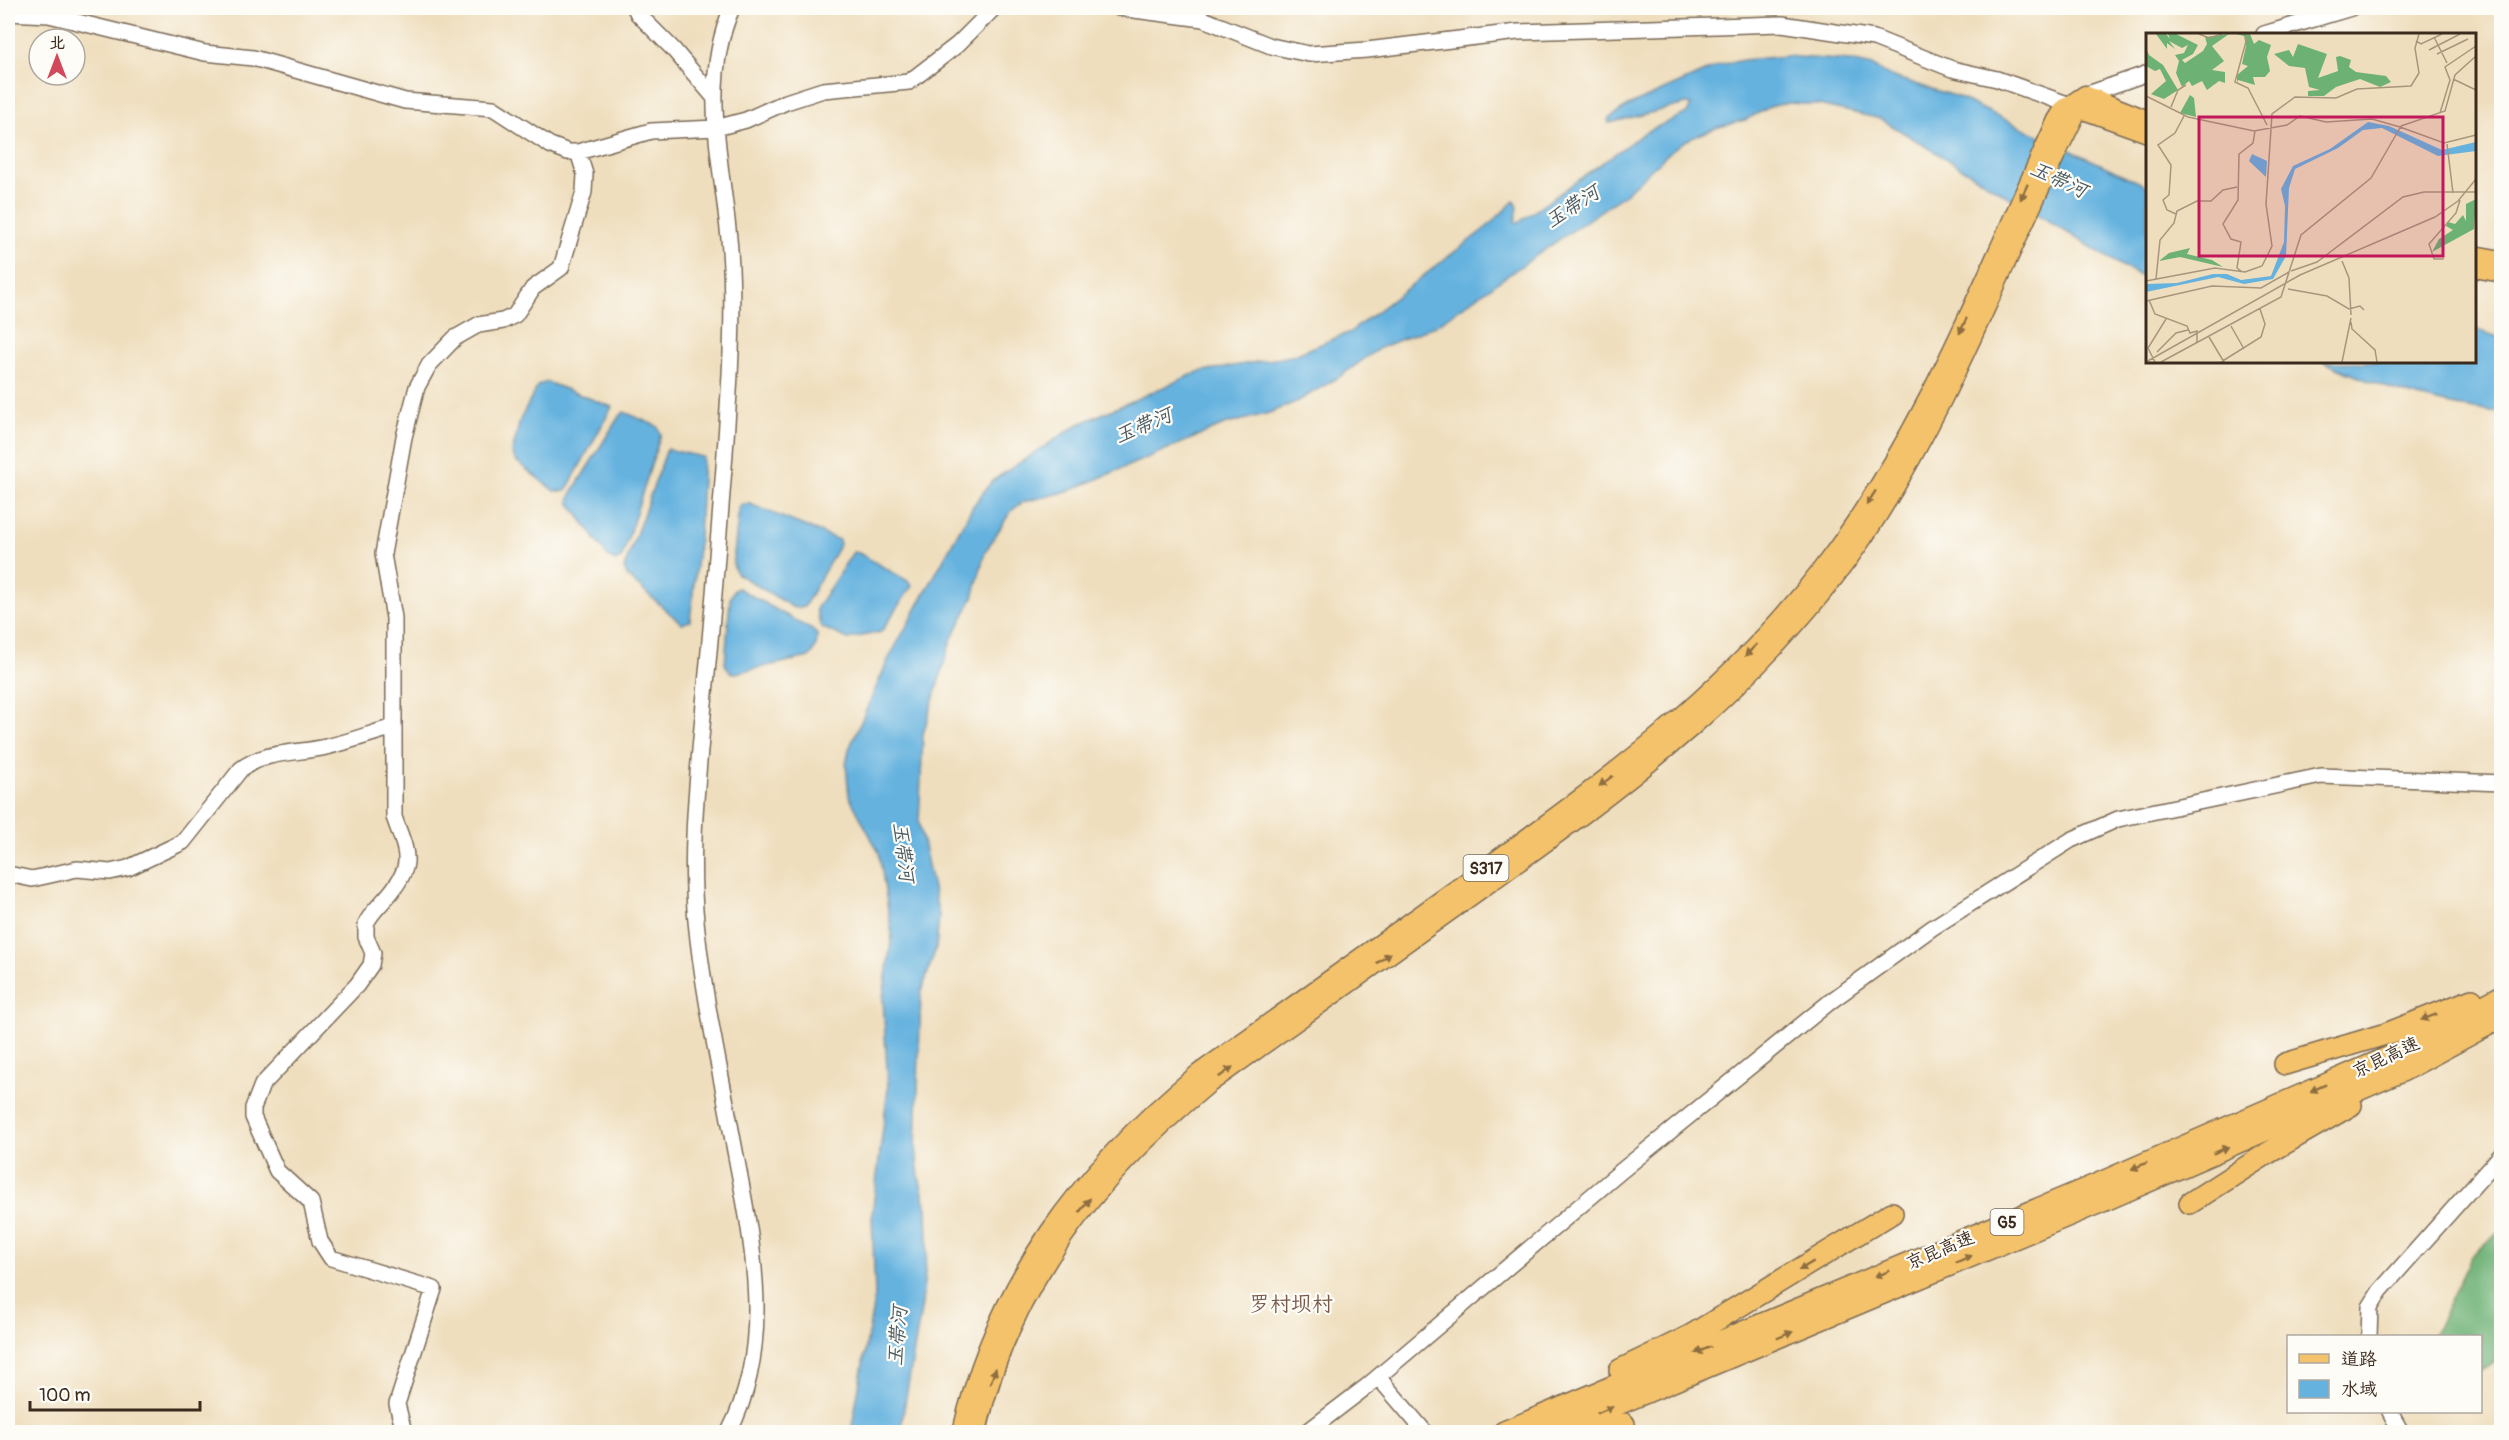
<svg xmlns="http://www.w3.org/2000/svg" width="2509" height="1440" font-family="Pangolin,'LXGW WenKai TC',sans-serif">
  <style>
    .forest { fill: #6db175; stroke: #546e4a; stroke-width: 1.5 }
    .water { fill: #65b2df; stroke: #506e7e; stroke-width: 1.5 }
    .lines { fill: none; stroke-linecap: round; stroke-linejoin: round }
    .minor-casing { stroke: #7a6956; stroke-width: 18 }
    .major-casing { stroke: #7a6956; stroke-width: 21 }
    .highway-casing { stroke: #7a6956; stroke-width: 24 }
    .minor { stroke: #fff; stroke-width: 15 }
    .major { stroke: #f4c26a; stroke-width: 18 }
    .highway { stroke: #f4c26a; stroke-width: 21 }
    .oneway { fill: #8e6e40 }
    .labels { text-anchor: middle; stroke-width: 4.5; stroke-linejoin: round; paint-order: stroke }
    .shield { fill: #fdfcf7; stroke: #75695f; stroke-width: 1.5 }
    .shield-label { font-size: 16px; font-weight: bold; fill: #3b2a1e }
    .street-label { font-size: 18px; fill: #3b2a1e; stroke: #fdfcf7 }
    .water-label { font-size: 20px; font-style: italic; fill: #4a5a62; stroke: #fdfcf7 }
    .quarter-label { font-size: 21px; fill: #78584a; stroke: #fdfcf7 }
    .inset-road { fill: none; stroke: #a7967d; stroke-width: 1.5 }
    .view { fill: #c2185b; fill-opacity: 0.15; stroke: #c2185b; stroke-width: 3 }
    .inset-edge { fill: none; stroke: #3b2a1e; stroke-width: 3 }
  </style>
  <rect width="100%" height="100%" fill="#fdfcf7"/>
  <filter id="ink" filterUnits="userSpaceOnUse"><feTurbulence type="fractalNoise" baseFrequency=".0167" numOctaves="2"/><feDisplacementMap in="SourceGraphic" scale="12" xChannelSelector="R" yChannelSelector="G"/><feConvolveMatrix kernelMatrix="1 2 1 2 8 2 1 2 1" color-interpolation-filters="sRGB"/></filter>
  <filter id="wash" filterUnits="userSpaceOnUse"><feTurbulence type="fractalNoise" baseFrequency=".008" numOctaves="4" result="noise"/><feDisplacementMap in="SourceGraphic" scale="24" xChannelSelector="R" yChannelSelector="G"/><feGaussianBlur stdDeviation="1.35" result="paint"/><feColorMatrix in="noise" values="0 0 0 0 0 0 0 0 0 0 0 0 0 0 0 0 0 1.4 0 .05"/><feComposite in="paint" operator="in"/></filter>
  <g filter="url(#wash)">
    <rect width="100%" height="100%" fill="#efdebd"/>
    <path class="forest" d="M2501,1230V1358L2481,1371L2480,1336H2433L2472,1256Z"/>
    <path class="water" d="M1786,56L1850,61L1873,66L1887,75L1957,97L2147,186V278L2127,269L1881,119L1819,105L1788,103L1772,106L1745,120L1715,128L1685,141L1672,150L1625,194L1436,325L1378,349L1339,377L1298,401L1269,413L1224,425L1069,491L1023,502L1011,511L985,552L973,598L951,640L923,734L919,823L939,916L936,948L921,993L916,1146L919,1177L927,1209L928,1241L922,1304L900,1432H851L875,1295L872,1215L888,1088L883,998L892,935L879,853L849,796L846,765L849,749L889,658L973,506L992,481L1077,425L1198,372L1292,356L1350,332L1487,227L1514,201L1518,207L1515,222L1518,223L1644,133L1687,113L1691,105L1686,104L1609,123L1608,119L1628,106L1720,65L1743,60Z
      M2475,329L2501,338V412C2440,407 2380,388 2324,362H2474Z
      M547,382L612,407L566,491H554L516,461L512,453L520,420L538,385Z
      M624,412L657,426L661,434L622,557L615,561L608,557L569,502L571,494L618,418Z
      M667,449L703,457L699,539L690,621L682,624L627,576L624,568Z
      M742,504H750L839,540L840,544L804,607L794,608L736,573L733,564L739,507Z
      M853,552L859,553L908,581L912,586L881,632L848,639L821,627L816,609Z
      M738,588L814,631L817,635C817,644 816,650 809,657L735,673L730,672L725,664L730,599L734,590Z"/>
  </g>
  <g filter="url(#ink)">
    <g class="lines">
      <g class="minor-casing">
        <path id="minor" d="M635,8L638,14L673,49L713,96
          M1119,8L1203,19L1271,46L1309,54L1367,50L1518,32L1782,24L1874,38L1952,69L1997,79L2070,105
          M8,13L49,15L205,53L253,58L405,101L493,108L550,145L568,152H578L651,131L716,128L746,120L786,102L823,90L909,82L957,45L994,8
          M2264,34L2351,8
          M2085,95L2148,73
          M8,874L32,879L77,869L110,872L128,868L183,842L241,769C267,750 296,754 326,747C349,742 372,733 394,727
          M2369,1336L2370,1307L2380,1291L2502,1154
          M1378,1377L1425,1432
          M2390,1412L2401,1432
          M404,1432L397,1404L434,1289L331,1258L320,1241L311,1202L277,1171L253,1117V1108L262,1085L357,985L371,965L373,953L366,937V924C370,914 379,906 386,898C416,864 407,854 394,817V618L383,554L404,437L417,387L429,365L455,338L478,325L503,321L515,315L533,288L561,268L584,192L585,174L578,152
          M729,1432C777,1339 750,1232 732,1135C719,1064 703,993 696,921C689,850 698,776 704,704C712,625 718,546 724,467C729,395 735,322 730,250C724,169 698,85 732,8
          M1307,1432L1366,1387L1620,1172L1831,1001L1932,928L2071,840L2118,819L2321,776L2502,783"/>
      </g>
      <g class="major-casing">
        <path id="major" d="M2085,95L2148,120
          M2070,105L2148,133
          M2474,255L2502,260
          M2474,268L2502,273
          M962,1432C996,1282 1081,1170 1198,1074C1290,1009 1381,943 1472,878C1599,786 1726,695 1822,569C1925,435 1987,272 2057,120L2064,109L2085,95
          M977,1432C1008,1287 1095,1178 1207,1085C1297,1021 1387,956 1478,891C1625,786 1767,682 1869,529C1958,393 2010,240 2084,98"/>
      </g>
      <g class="highway-casing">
        <path id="highway" d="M2285,1064L2386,1034L2472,1000
          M2190,1203L2268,1153L2351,1105
          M1620,1370L1690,1336L1892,1213
          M1504,1432L2098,1184L2396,1054L2502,996
          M1551,1432L2105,1200L2404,1070L2502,1017
          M1598,1432L1624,1424"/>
      </g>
      <use href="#minor" class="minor"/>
      <use href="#major" class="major"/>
      <use href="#highway" class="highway"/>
    </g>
    <defs><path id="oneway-solid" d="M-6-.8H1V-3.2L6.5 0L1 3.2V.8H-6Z" transform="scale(1.5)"/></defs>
    <g class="oneway">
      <use href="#oneway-solid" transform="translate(2024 192) rotate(115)"/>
      <use href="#oneway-solid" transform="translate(1963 326) rotate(115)"/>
      <use href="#oneway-solid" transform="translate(1871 498) rotate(123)"/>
      <use href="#oneway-solid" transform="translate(1751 650) rotate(135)"/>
      <use href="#oneway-solid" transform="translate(1606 781) rotate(143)"/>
      <use href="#oneway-solid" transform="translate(1384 958) rotate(-36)"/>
      <use href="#oneway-solid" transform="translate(2429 1017) rotate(159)"/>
      <use href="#oneway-solid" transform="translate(1226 1072) rotate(-36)"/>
      <use href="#oneway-solid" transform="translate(2318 1088) rotate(156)"/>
      <use href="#oneway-solid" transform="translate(2221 1150) rotate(-24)"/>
      <use href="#oneway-solid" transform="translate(2139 1166) rotate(157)"/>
      <use href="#oneway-solid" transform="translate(1085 1205) rotate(-52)"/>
      <use href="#oneway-solid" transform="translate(1964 1259) rotate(-23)"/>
      <use href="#oneway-solid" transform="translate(1806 1266) rotate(149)"/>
      <use href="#oneway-solid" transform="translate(1882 1274) rotate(157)"/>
      <use href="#oneway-solid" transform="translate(1785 1335) rotate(-23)"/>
      <use href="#oneway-solid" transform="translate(1703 1350) rotate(157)"/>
      <use href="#oneway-solid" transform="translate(993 1376) rotate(-70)"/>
      <use href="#oneway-solid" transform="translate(1605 1410) rotate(-23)"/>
    </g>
  </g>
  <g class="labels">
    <g class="shield">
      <rect x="1463.5" y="855" width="45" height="26" rx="4.5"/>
      <rect x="1990.5" y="1209" width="33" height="26" rx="4.5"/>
    </g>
    <g class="shield-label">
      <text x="1486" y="874">S317</text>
      <text x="2007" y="1228">G5</text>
    </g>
    <g class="street-label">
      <text transform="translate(2386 1057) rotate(-25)" y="6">京昆高速</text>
      <text transform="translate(1940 1250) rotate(-23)" y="6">京昆高速</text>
    </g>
    <g class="water-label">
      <text transform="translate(2059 179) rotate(25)" y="7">玉带河</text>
      <text transform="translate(1572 206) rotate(-33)" y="7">玉带河</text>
      <text transform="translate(1143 425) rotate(-23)" y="7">玉带河</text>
      <text transform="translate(904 852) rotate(83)" y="7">玉带河</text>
      <text transform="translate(897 1336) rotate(-85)" y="7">玉带河</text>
    </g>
    <g class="quarter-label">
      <text x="1291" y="1311">罗村坝村</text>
    </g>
  </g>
  <g transform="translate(2146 33)">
    <rect width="330" height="330" fill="#efdebd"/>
    <path d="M10,1H20L24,6L22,1H30L52,12L47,21L36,27L39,30L57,18L61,11L59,4L83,1L66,13L78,28L66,37L79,39V50L73,48L61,57L56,48L46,53L43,48L36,54L30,40L33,28L29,22L38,20L42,12L36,15L23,8L29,16L21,10V16ZM90,1H104L108,11L113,7L125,12L121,24L124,38L119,44H107L109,52L92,47L91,50V42L102,33L96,31L100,13L98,3ZM152,11L181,21L172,45L192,38L190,24L194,23L205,27L203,34L210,39L240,43L245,49L234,54L214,46L190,54L178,63H162V58L174,57L163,54L159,35L143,33L128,21L143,17L147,24ZM0,15L3,22L17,32L32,57L18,66L5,61L20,48L14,36L9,38L0,33ZM44,62L48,65L50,84L34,80ZM330,166L328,196L286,219L293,206L307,197L300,193L302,189L309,191L317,182L320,188V171ZM44,215L41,221L66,227L77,234L34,224L13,228L23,220Z" fill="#6db175"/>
    <path d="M222,89L243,93L296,117L330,109V118L292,123L236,95L217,97L192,115L149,136L143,155L140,223L127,246L98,251L72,244L0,259V251L31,250L67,241H81L95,247L125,243L138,209L139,173L135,156L147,133L184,116ZM106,121L121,128L120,144L103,128Z" fill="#65b2df"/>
    <path class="inset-road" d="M53,1L63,5L76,1M102,1L89,49L102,55L121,92M288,4L301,30M270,8L275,11L296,1M283,17L314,1M291,21L322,6M307,46L330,57M0,63L42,84L108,98L141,92L154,83L180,89L226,86L254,94M25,74L32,57L40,52M294,80L304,47L299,34L330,13M255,93L299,78L309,42L330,23M254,94L298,110L330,102M301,111L307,160M30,181L21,177L17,167L23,162L25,132L12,112L29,100L38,83M298,226H288L283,211L310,180L314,167M196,228L203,245L205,282M95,238L91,235L95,209L85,206L77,191L92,167L93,121L107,110L109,98M145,238L171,229L257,164L278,159H330M10,246L14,207L28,190L31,178L51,168H65L77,157L91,154M0,248L69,235L99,239L116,233L126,213L120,171L126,81L149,64L190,65L211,56L265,53L273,40L269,15L273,1M142,256L181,263L203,276L214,273L218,277M3,267L9,281L41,293L44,300L51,298V309M0,268L66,253L115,255L143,239M205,289L206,296L229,317L231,329M85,293L98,316M63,304L78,329M11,319L30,300L42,297M0,329L154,242L289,184L312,168L330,146M9,329L2,315L20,286M15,329L135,264L155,202L225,145L255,93M75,329L115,304L119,291L114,276M196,329L205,285"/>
    <path class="view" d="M53,84H297V223H53Z"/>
    <rect width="330" height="330" class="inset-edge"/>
  </g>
  <rect width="2509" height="1440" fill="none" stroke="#fdfcf7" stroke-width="30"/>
  <rect x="2287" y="1335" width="195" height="78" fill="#fdfcf7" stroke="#afa8a0" stroke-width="1.5"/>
  <rect x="2299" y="1354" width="30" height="9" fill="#f4c26a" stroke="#afa8a0" stroke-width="1.5"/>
  <text x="2341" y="1365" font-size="18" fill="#3b2a1e">道路</text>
  <rect x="2299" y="1380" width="30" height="18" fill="#65b2df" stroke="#afa8a0" stroke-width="1.5"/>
  <text x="2341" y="1395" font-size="18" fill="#3b2a1e">水域</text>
  <g transform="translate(57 57)"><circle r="28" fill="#fdfcf7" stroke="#afa8a0" stroke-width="1.5"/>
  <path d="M0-4.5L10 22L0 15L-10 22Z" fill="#d1495b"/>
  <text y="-9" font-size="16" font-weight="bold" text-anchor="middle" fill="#3b2a1e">北</text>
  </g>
  <path d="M30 1401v9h170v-9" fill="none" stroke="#3b2a1e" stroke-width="3"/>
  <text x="39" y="1401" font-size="18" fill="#3b2a1e" stroke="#fdfcf7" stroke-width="4.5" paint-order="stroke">100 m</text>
</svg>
